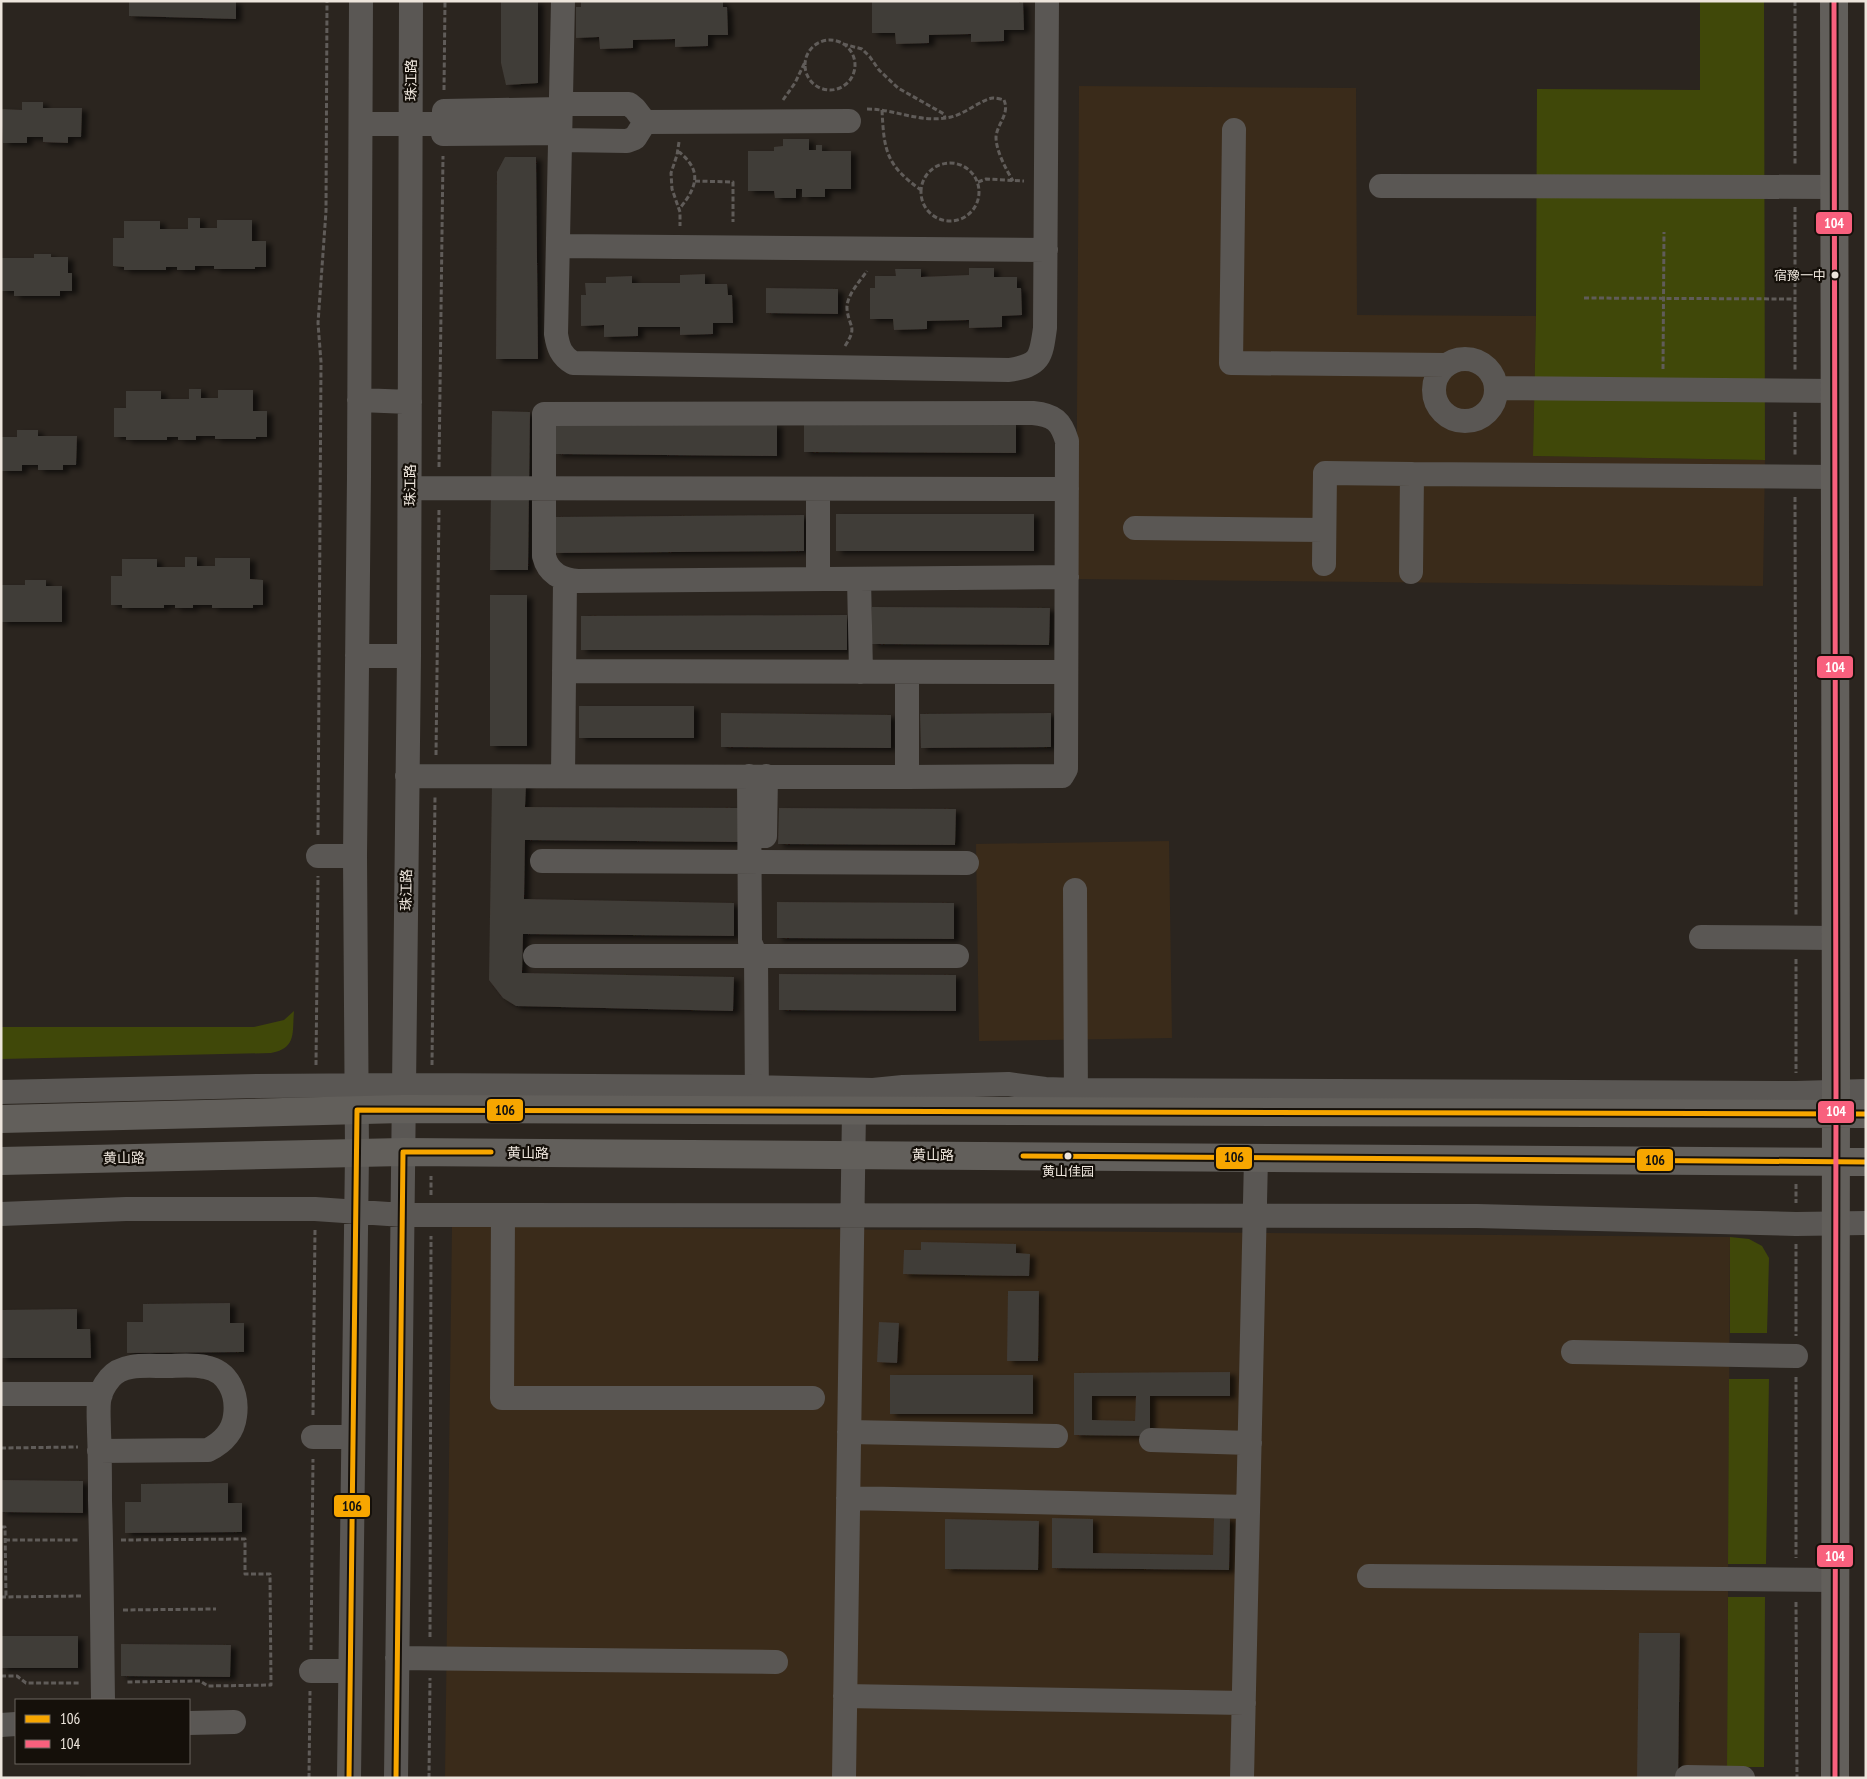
<svg xmlns="http://www.w3.org/2000/svg" width="1867" height="1779" font-family="'PT Sans Narrow','Noto Sans SC',sans-serif">
  <style>
    .built { fill: #3a2b1a }
    .green { fill: #404809 }
    .building { fill: #413c37; fill-rule: evenodd; filter: url(#shadow) }
    .lines { fill: none; stroke-linecap: round; stroke-linejoin: round }
    .path { stroke: #605c59; stroke-width: 3; stroke-dasharray: 5 2.5; stroke-linecap: butt }
    .minor { stroke: #5a5754; stroke-width: 24 }
    .major { stroke: #625f5b; stroke-width: 28 }
    .bus-1-casing { stroke: #15100a; stroke-width: 9 }
    .bus-2-casing { stroke: #15100a; stroke-width: 9 }
    .bus-1 { stroke: #f7a600; stroke-width: 5 }
    .bus-2 { stroke: #f8607d; stroke-width: 5 }
    .bus-dot { fill: #ede5dc; stroke: #15100a; stroke-width: 2 }
    .labels { text-anchor: middle; stroke-width: 4.5; stroke-linejoin: round; paint-order: stroke }
    .bus-label { font-size: 13px; fill: #ede5dc; stroke: #15100a; text-anchor: end }
    .street-label { font-size: 14px; fill: #ede5dc; stroke: #15100a }
    .line-badge { stroke: #15100a; stroke-width: 2 }
    .badge-label { font-size: 14px; text-anchor: middle; font-weight: bold; fill: #fff }
    .pale-badge-label { font-size: 14px; text-anchor: middle; font-weight: bold; fill: #111 }
  </style>
  <defs>
    <filter id="shadow"><feDropShadow dx="5.5" dy="3" stdDeviation="2.5" flood-color="#0009"/></filter>
  </defs>
  <rect width="100%" height="100%" fill="#2b251f"/>
  <path class="built" d="M1079,86L1356,88L1357,315L1536,316L1533,456L1765,460L1763,586L1076,579Z
    M1169,841L1172,1038L979,1041L976,844Z
    M452,1226L1730,1237L1727,1778H445Z"/>
  <path class="green" d="M1700,1H1764L1765,460L1533,456L1536,316L1537,89L1700,90Z
    M294,1011C292,1033 297,1048 271,1053L1,1059V1027H254L284,1020Z
    M1730,1237L1749,1239L1762,1246L1769,1258L1767,1333H1730Z
    M1729,1379H1769L1766,1564H1728Z
    M1728,1597H1765L1764,1767H1727Z"/>
  <path class="building" d="M129,1H236V19L129,16Z
    M501,1H538V83L506,85L501,63Z
    M581,1H723V7H727L728,35H708V46L675,47V39L633,40V48L600,49L599,37L576,38V7H581Z
    M877,1H1019V3L1023,2L1024,30H1004V41L971,42V34L929,35V43L896,44L895,33H872V2Z
    M22,102H43V108H82L81,137H68V143L43,142V137H27V143H3L1,109L22,110Z
    M783,139H809V150H816V145H822V151H851V189H825V197H802V189H796V198H775L774,191H748V151H774V147L783,146Z
    M505,157H536L538,359H496L497,172Z
    M188,218H200V228H217V220H252V241H266V267H255V269H214V266H195V270H177V267H166V270H124V267L113,266V238H124V221H160V229H188Z
    M34,254H51V257H68V273H72V291H60V296H14V291H1V258H34Z
    M969,268H994V277H1017V288H1021L1022,315L1002,316V327L969,328V320L927,321V329L894,330L893,319H870V288H875V276H896L895,269H921V277L969,275Z
    M705,274V284H727L728,295H732L733,323H713V334L680,335V327H638V336L604,337V325L581,326V295H586L585,283H606V277L632,276V283H680V275Z
    M766,288L838,289V314L766,313Z
    M189,389H201V398H218V390H253V411H267V437H256V439H215V436H196V440H178V437H167V440H126V437H114V408H126V391H161V399H189Z
    M492,411L530,412L528,570H490Z
    M804,421L1016,422V453L804,452Z
    M556,422L777,424V456L556,454Z
    M17,430H38V436H77L76,465H63V470H38V465H22V471H1V437H17Z
    M836,514H1034V551H836Z
    M804,515V551L555,553V517Z
    M185,557H197V566H215V558H250V579L263,580V605H253V608H212V605H193V608H175V605H164V608H122V605H111V576H122V559H157V567H185Z
    M25,580H46V586H62V622H1V585H25Z
    M490,595H527V746H490Z
    M872,607L1050,608L1049,645L872,644Z
    M847,615V650H581V616Z
    M579,706H694V738H579Z
    M721,713L891,715V748L721,747Z
    M1051,713V747L921,748L920,714Z
    M526,784L525,807L740,808L739,842L525,840L524,899L734,903V936L523,934L522,973L734,977L733,1011L516,1006L503,998L489,980L492,785Z
    M779,808L956,809L955,845L778,844Z
    M777,902L954,903V939L777,938Z
    M779,974L956,975V1011L779,1010Z
    M921,1242L1016,1244V1253L1030,1254L1029,1276L903,1274L904,1250H921Z
    M1008,1291H1039L1038,1361H1007Z
    M230,1303V1323H244V1352L127,1353V1322H143V1304Z
    M77,1309V1329H90L91,1358H1V1310Z
    M879,1322L899,1323L897,1363L877,1362Z
    M1230,1372V1396H1150V1436L1074,1435V1373ZM1092,1396H1136L1135,1421L1092,1420Z
    M890,1375H1033V1414H890Z
    M1,1480L83,1481V1513L1,1512Z
    M228,1483V1503H242V1532L125,1533V1502H141V1484Z
    M1052,1518L1093,1519V1553L1213,1555L1214,1518H1230L1229,1570L1052,1568Z
    M945,1519L1039,1521L1038,1570L945,1569Z
    M1639,1633H1680L1678,1778H1637Z
    M1,1636H78V1668H1Z
    M121,1644L231,1645L230,1677L121,1676Z
    M1,1776H80V1778H1Z"/>
  <g class="lines">
    <path class="path" d="M1795,1V166
      M805 65a25 25 0 1 1 50 0a25 25 0 1 1-50 0Z
      M843,44L862,49L870,57L879,70L898,88L944,114L945,118
      M444,90L445,1
      M783,100L795,83L805,62
      M867,109C895,109 922,124 951,117C965,114 982,99 993,98C996,98 1001,99 1004,100C1010,114 997,124 996,137C996,151 1006,169 1013,181
      M882,110C884,151 886,165 921,190
      M679,142L677,155L671,173L672,189L680,212V226
      M678,151C702,170 698,186 680,208
      M921 192a29 29 0 1 1 58 0a29 29 0 1 1-58 0Z
      M695,181L733,182V222
      M978,182L986,179L1024,181
      M1795,207V371
      M1584,298L1795,299
      M845,346C858,326 849,328 847,309C846,296 860,281 867,271
      M1663,369L1664,232
      M1795,412V456
      M439,467L443,156
      M1795,497L1796,916
      M436,755L439,508
      M318,835L321,362L318,323L326,211L327,1
      M1796,959V1073
      M316,1065L318,876
      M432,1065L435,796
      M1796,1184V1203
      M431,1195V1176
      M1796,1244V1336
      M1796,1377V1558
      M313,1415L315,1229
      M1,1448L78,1447
      M1,1527H5L6,1597
      M5,1540H80
      M121,1540L245,1539V1574H270L271,1685L208,1686L200,1681L125,1682
      M1,1597L81,1596
      M1796,1602L1797,1778
      M123,1610L216,1609
      M430,1637L431,1236
      M311,1650L313,1459
      M1,1676H17L26,1683H81
      M309,1778L310,1691
      M429,1778L430,1678"/>
    <path class="minor" d="M563,1L556,334C558,347 561,356 573,363L1009,370C1040,365 1041,358 1045,328L1047,1
      M561,104H629L635,109L645,122L849,121
      M444,111L561,109
      M361,124H444
      M1234,130L1231,363L1446,365
      M443,134L561,133
      M561,140L627,141L635,138L645,122
      M1381,186L1835,187
      M558,246L1046,250
      M1434 390a31 31 0 1 1 62 0a31 31 0 1 1-62 0Z
      M1496,388L1835,391
      M359,400L410,402
      M410,488L1067,489
      M818,489V579
      M1135,528L1324,530
      M1324,564L1325,473L1412,474
      M1411,572L1412,474L1835,477
      M859,579L861,672
      M357,656H409
      M564,671L1066,672
      M907,672V777
      M407,776L907,777L1062,776L1066,769C1066,660 1067,551 1067,441C1061,421 1054,415 1033,413L544,414V556C548,573 561,580 578,581L1067,577
      M563,776L565,580
      M749,776L750,942L756,956L757,1102
      M765,836L766,776
      M318,856H355
      M542,861L967,863
      M1075,890L1076,1106
      M1701,937L1836,938
      M535,956H957
      M1,1092L256,1086L403,1085L757,1087L873,1090L903,1087L1008,1084L1045,1089L1076,1090L1796,1093L1866,1091
      M1,1214L126,1209H315L403,1215L1477,1216L1796,1224L1866,1223
      M503,1215L502,1398H813
      M1573,1352L1796,1356
      M1,1394H101
      M849,1432L1056,1436
      M313,1437H353
      M1151,1440L1250,1443
      M99,1451L208,1450C222,1443 233,1433 235,1416C238,1395 229,1371 205,1367C193,1364 177,1366 164,1366C147,1366 122,1363 110,1378C105,1384 100,1393 99,1401C98,1411 99,1422 99,1432C100,1454 100,1477 100,1500C102,1567 102,1633 103,1700
      M848,1498L1248,1507
      M1369,1576L1836,1580
      M397,1658L776,1662
      M311,1671H350
      M845,1696L1244,1703
      M189,1723L234,1722
      M1,1725L16,1724
      M1687,1777L1743,1778
      M349,1778L357,1153L355,856L359,477L361,1
      M396,1778L409,656L411,1
      M844,1778L854,1111
      M1242,1778L1256,1158"/>
    <path class="major" d="M1834,1L1836,1092L1835,1778
      M1,1119L403,1109L1866,1114
      M1,1161L403,1152L1866,1162"/>
    <g class="bus-1-casing">
      <path id="bus-1" d="M1023,1156L1866,1162
        M349,1778L357,1110L1866,1114
        M396,1778L403,1152H491"/>
    </g>
    <g class="bus-2-casing">
      <path id="bus-2" d="M1834,1L1836,1092L1835,1778"/>
    </g>
    <use href="#bus-1" class="bus-1"/>
    <use href="#bus-2" class="bus-2"/>
  </g>
  <g class="bus-dot">
    <circle cx="1835" cy="275" r="4.5"/>
    <circle cx="1068" cy="1156" r="4.5"/>
  </g>
  <g class="labels">
    <g class="bus-label">
      <text x="1826" y="280">宿豫一中</text>
      <text x="1068" y="1176" text-anchor="middle">黄山佳园</text>
    </g>
    <g class="street-label">
      <text transform="translate(411 80) rotate(-90)" y="5">珠江路</text>
      <text transform="translate(410 485) rotate(-90)" y="5">珠江路</text>
      <text transform="translate(406 890) rotate(-89)" y="5">珠江路</text>
      <text x="528" y="1158">黄山路</text>
      <text x="933" y="1160">黄山路</text>
      <text transform="translate(124 1158) rotate(-1)" y="5">黄山路</text>
    </g>
  </g>
  <g class="line-badge">
    <rect x="1815" y="211" width="38" height="24" rx="5" fill="#f8607d"/>
    <rect x="1816" y="655" width="38" height="24" rx="5" fill="#f8607d"/>
    <rect x="486" y="1098" width="38" height="24" rx="5" fill="#f7a600"/>
    <rect x="1817" y="1100" width="38" height="24" rx="5" fill="#f8607d"/>
    <rect x="1215" y="1146" width="38" height="24" rx="5" fill="#f7a600"/>
    <rect x="1636" y="1148" width="38" height="24" rx="5" fill="#f7a600"/>
    <rect x="333" y="1494" width="38" height="24" rx="5" fill="#f7a600"/>
    <rect x="1816" y="1544" width="38" height="24" rx="5" fill="#f8607d"/>
  </g>
  <g class="badge-label">
    <text x="1834" y="228">104</text>
    <text x="1835" y="672">104</text>
    <text x="1836" y="1116">104</text>
    <text x="1835" y="1561">104</text>
  </g>
  <g class="pale-badge-label">
    <text x="505" y="1115">106</text>
    <text x="1234" y="1162">106</text>
    <text x="1655" y="1165">106</text>
    <text x="352" y="1511">106</text>
  </g>
  <rect width="1867" height="1779" fill="none" stroke="#ede5dc" stroke-width="5"/>
  <rect x="15" y="1699" width="175" height="65" fill="#15100a" stroke="#6b655e"/>
  <rect x="25" y="1715" width="25" height="8" fill="#f7a600" stroke="#6b655e"/>
  <text x="60" y="1724" font-size="15" fill="#ede5dc">106</text>
  <rect x="25" y="1740" width="25" height="8" fill="#f8607d" stroke="#6b655e"/>
  <text x="60" y="1749" font-size="15" fill="#ede5dc">104</text>
</svg>
